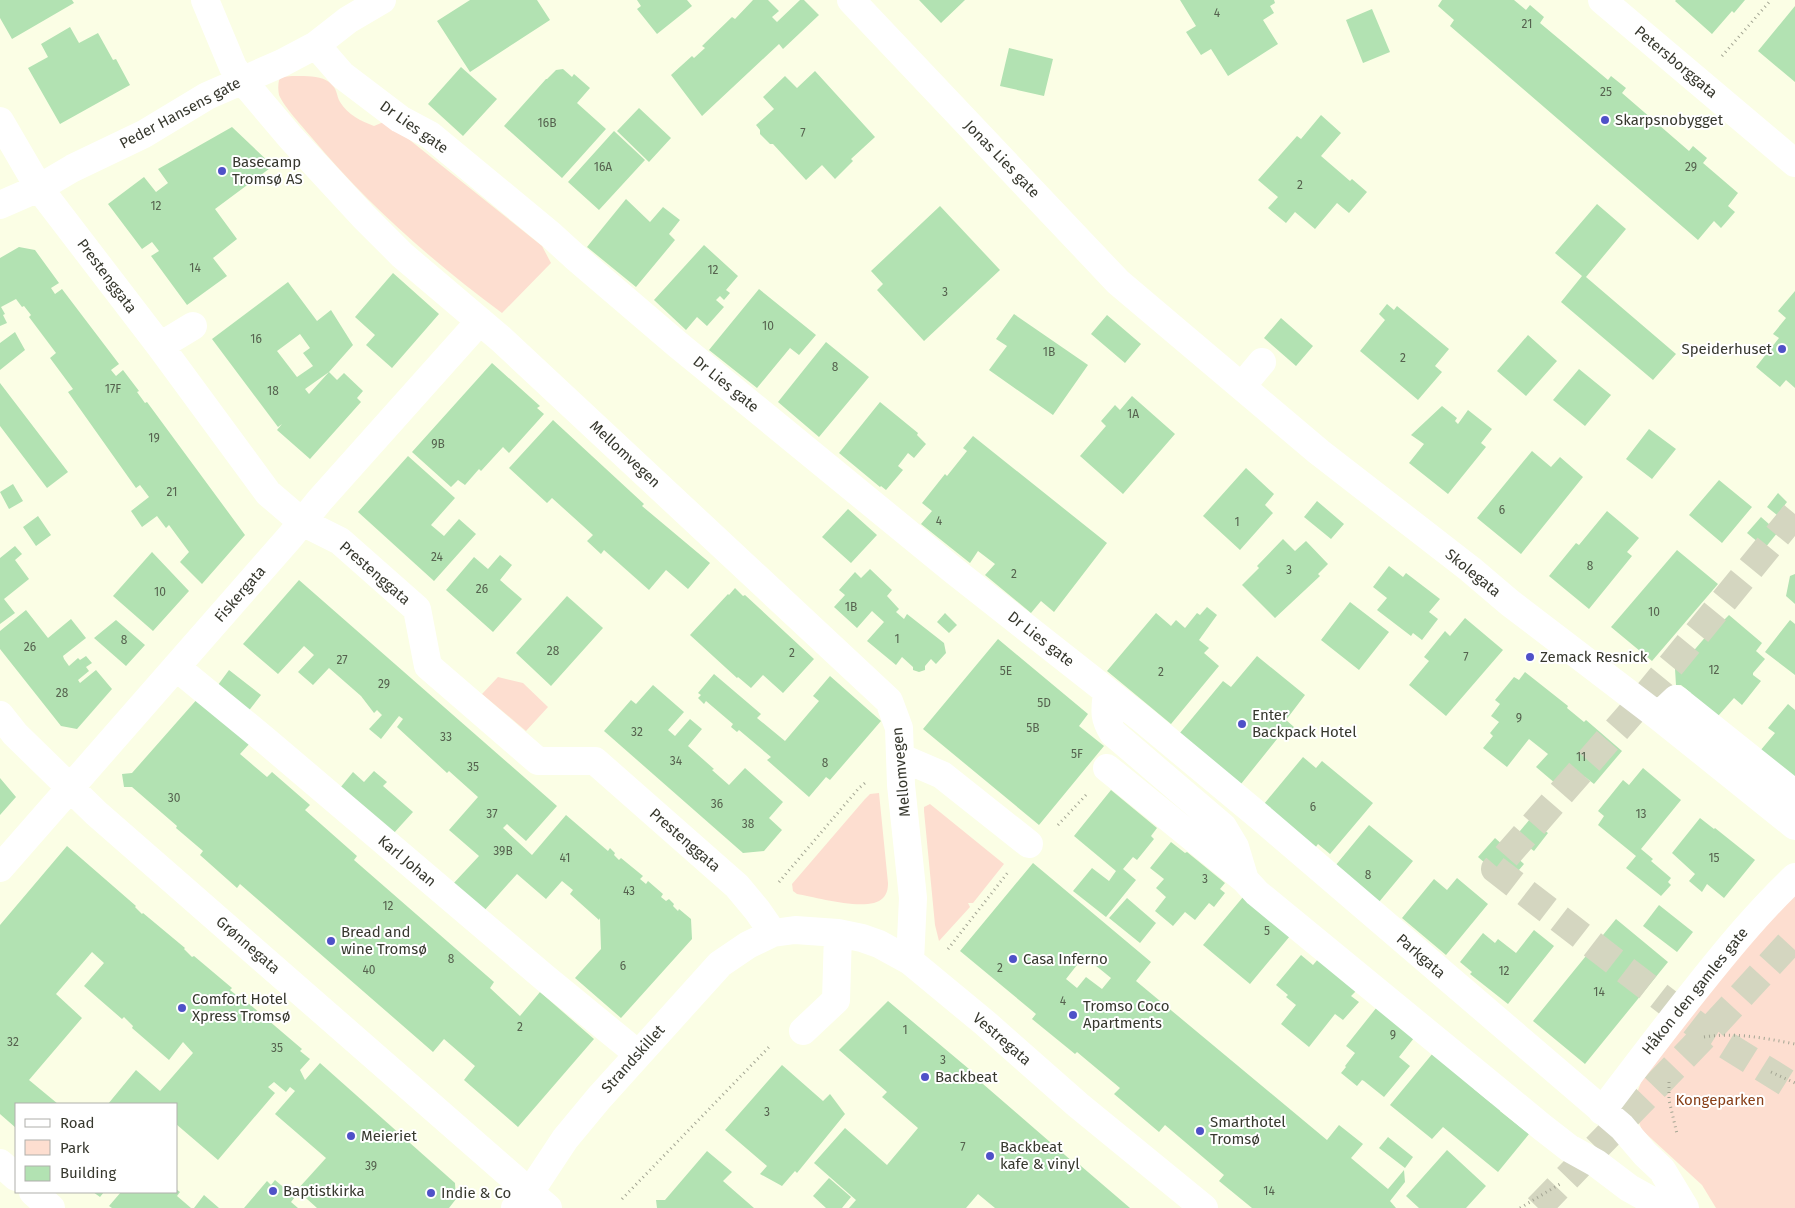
<svg xmlns="http://www.w3.org/2000/svg" width="1795" height="1208" font-family="'Fira Sans',sans-serif">
  <style>
    .green { fill: #fdded0 }
    .building { fill: #b2e2b2; fill-rule: evenodd }
    .lines { fill: none; stroke-linecap: round; stroke-linejoin: round }
    .minor-tunnel { stroke: #d4d6c0; stroke-width: 28; stroke-dasharray: 28 14; stroke-linecap: butt }
    .path { stroke: #a3a593; stroke-width: 3; stroke-dasharray: 1 4; stroke-linecap: butt }
    .minor { stroke: #fff; stroke-width: 28 }
    .poi-dot { fill: #4f51c8; stroke: #fff; stroke-width: 2 }
    .labels { text-anchor: middle; stroke-width: 4; stroke-linejoin: round; paint-order: stroke }
    .number-label { font-size: 12px; fill: #56624f }
    .street-label { font-size: 15px; fill: #37382e; stroke: #fff }
    .poi-label { font-size: 15px; fill: #37382e; stroke: #fff; text-anchor: start }
    .park-label { font-size: 15px; fill: #884019; stroke: #fff }
  </style>
  <rect width="100%" height="100%" fill="#fbfee5"/>
  <path class="green" d="M292,76C303,76 320,75 329,82C338,89 336,95 340,102C348,115 361,121 374,126L386,121L542,246L551,263L502,313C433,262 367,204 312,138C303,127 284,107 279,95C278,90 278,85 279,80L282,77Z
    M498,677L523,683L548,707L526,731L482,694Z
    M879,793L888,883C888,889 887,894 883,898C869,913 816,897 797,894L793,891L792,884L865,799L870,794Z
    M930,804L1004,864L973,903H968L970,907L939,941L935,925L924,811V807Z
    M1795,890V1208H1716L1702,1185L1642,1130L1632,1105L1642,1080L1783,897Z"/>
  <path class="building" d="M0,0H72L74,3L12,39L0,18Z
    M470,0H537L550,20L470,72L437,21Z
    M637,0H687L692,6L657,34L637,9L641,6Z
    M753,0H768L779,11L772,17L777,22L800,0H804L819,15L783,49L779,44L702,116L671,75L692,56L694,58L705,48L702,46L732,17L735,19Z
    M919,0H965L941,23Z
    M1180,0H1274L1275,3L1270,6L1274,13L1263,20L1278,44L1228,76L1211,49L1201,55L1186,32L1196,26Z
    M1442,0H1514L1526,10L1530,5L1544,17L1540,23L1608,80L1611,76L1626,88L1622,93L1689,151L1693,146L1707,158L1703,163L1738,193L1728,206L1735,212L1721,228L1714,221L1698,240L1450,26L1454,20L1438,6Z
    M1676,0H1745L1734,13L1732,11L1712,34L1675,1Z
    M1795,6V82L1758,51Z
    M1372,9L1390,52L1363,63L1346,20Z
    M70,27L79,43L98,33L113,60L116,59L130,85L60,124L28,68L48,57L41,44Z
    M1009,48L1053,59L1044,96L1000,86Z
    M461,67L497,99L463,136L428,104Z
    M563,69L572,77L574,74L590,88L577,103L606,129L562,178L504,126L546,79H547L556,70Z
    M815,71L875,137L851,159L853,161L835,179L822,165L806,180L773,144H770L760,134V130L756,125L774,109L763,97L785,76L797,88Z
    M639,108L671,138L649,162L617,131Z
    M1321,115L1341,133L1321,156L1350,181L1352,179L1367,192L1349,213L1337,203L1315,229L1295,212L1286,223L1268,208L1278,197L1258,180L1297,136L1301,139Z
    M232,127L273,166L215,209L237,239L213,258L227,276L187,305L151,256L159,251L152,242L142,249L108,204L144,177L156,192L168,183L158,169Z
    M614,131L645,160L599,210L568,182Z
    M626,199L650,222L663,207L680,220L669,234L675,240L636,287L587,247Z
    M1597,204L1626,229L1586,277L1676,354L1653,380L1561,302L1582,276L1555,253Z
    M940,206L1000,270L924,341L877,290L883,284L871,271Z
    M704,245L738,276L726,290L730,293L724,300L720,296L716,300L724,307L707,326L697,317L686,330L654,300Z
    M19,247L35,250L59,283L51,288L55,294L62,289L119,364L111,370L116,376L123,370L139,391L137,392L145,403L147,402L245,535L202,584L180,562L189,552L169,525L166,528L157,516L142,527L131,511L149,497L140,485L136,488L68,392L73,389L50,358L56,353L29,317L31,315L24,306L22,307L16,299L1,307L5,314L3,315L7,323L0,326V258Z
    M393,273L439,314L392,368L366,345L375,335L355,317Z
    M288,282L317,321L331,310L353,345L329,372L305,389L309,394L329,372L337,380L344,373L363,391L357,398L361,402L310,459L277,430L282,424L278,427L212,339ZM300,334L310,348L303,353L313,366L297,377L277,351Z
    M759,289L816,335L799,355L790,348L757,388L709,350Z
    M1795,291V388L1786,380L1780,387L1756,367L1779,338L1773,334L1786,318L1778,311Z
    M1387,304L1394,310L1397,306L1449,349L1435,366L1442,372L1418,400L1360,351L1385,320L1379,314Z
    M1014,314L1088,365L1053,415L989,370L1007,346L996,339Z
    M1107,315L1141,344L1125,363L1091,334Z
    M1281,318L1313,346L1296,366L1264,338Z
    M15,332L25,350L0,370V343Z
    M1528,335L1557,361L1526,396L1497,371Z
    M826,342L869,377L819,437L778,402Z
    M492,363L540,406L537,408L544,414L509,453L503,447L481,471L479,469L465,485L458,480L451,487L412,452Z
    M1579,369L1611,395L1585,426L1553,400Z
    M0,383L68,472L47,488L0,426Z
    M1132,396L1175,434L1123,494L1080,456L1106,426L1101,421L1115,405L1120,410Z
    M880,402L918,433L917,435L926,444L914,458L908,453L898,466L903,470L886,490L881,486L880,487L839,453Z
    M1442,406L1457,418L1455,421L1458,424L1468,410L1492,429L1481,443L1486,447L1448,494L1409,463L1424,444L1411,435Z
    M553,420L644,504L642,506L710,563L688,589L666,570L649,590L604,550L601,554L587,541L593,535L552,498L547,503L509,468Z
    M1649,429L1676,449L1652,479L1626,459Z
    M973,436L1107,543L1054,612L1041,601L1031,613L985,575L995,564L978,551L970,563L921,524L932,511L922,503L945,474L947,476L967,451L963,448Z
    M1532,451L1551,467L1560,457L1583,477L1521,554L1477,518Z
    M408,456L455,498L431,525L444,536L459,519L476,534L434,581L358,512Z
    M1246,468L1274,494L1265,505L1273,513L1240,550L1203,516Z
    M1719,480L1752,507L1722,543L1689,515Z
    M13,484L23,501L9,509L0,492Z
    M1778,493L1787,502L1777,515L1767,507Z
    M1317,501L1344,524L1331,539L1304,517Z
    M848,509L877,535L851,563L822,537Z
    M1607,511L1639,538L1627,552L1632,556L1589,609L1549,576L1576,543L1579,545Z
    M38,516L51,535L36,546L23,527Z
    M1761,517L1778,532L1765,548L1747,533Z
    M1283,539L1295,551L1306,541L1328,564L1318,574L1320,576L1275,618L1242,585L1259,568L1257,566Z
    M15,546L22,554L15,560L29,579L4,599L15,613L0,624V558Z
    M1677,550L1718,584L1652,661L1611,627Z
    M152,552L189,591L153,631L113,596Z
    M500,555L512,565L500,580L522,599L493,632L446,590L474,557L488,569Z
    M1389,566L1403,577L1406,573L1440,599L1429,612L1438,619L1422,640L1413,633L1411,636L1377,610L1387,598L1373,587Z
    M870,569L892,590L887,596L899,609L896,612L904,619L907,614L944,643L946,653L936,664L931,659L925,666V670L919,672L913,670V667L902,657L896,665L867,641L884,622L872,611L857,628L834,607L845,595L839,590L855,572L861,578Z
    M1795,574V604L1786,596L1790,576Z
    M299,580L557,806L526,841L507,824L503,828L532,855L566,815L608,851L610,848L615,853L614,855L619,860L621,858L643,876L640,879L646,884L648,881L663,894L661,897L666,901L669,899L674,904L673,906L678,911L679,909L691,919L692,939L621,1018L575,978L601,949L600,918L599,920L570,894L573,890L562,881L546,899L517,874L483,912L452,885L479,856L449,830L478,797L449,771L447,773L397,727L403,719L399,716L381,739L369,729L382,715L377,710L374,713L361,696L329,668L313,685L298,672L314,655L304,646L278,674L243,644Z
    M735,588L743,596L745,595L814,659L783,693L763,675L751,688L738,677L737,678L690,635L728,594L729,595Z
    M567,596L603,628L551,686L516,653Z
    M1350,602L1389,632L1359,670L1321,640Z
    M1207,607L1217,615L1199,640L1209,648L1204,653L1219,666L1171,724L1107,671L1156,613L1171,626L1176,620L1185,628L1197,613L1200,615Z
    M26,610L48,638L71,619L86,638L63,656L64,659L69,666L78,658L80,660L86,656L92,663L86,667L89,671L78,680L80,683L96,670L112,689L77,729L61,726L0,649V631Z
    M945,613L957,625L949,633L937,622Z
    M1729,615L1762,643L1756,651L1765,659L1753,673V675L1761,681L1742,705L1734,698L1718,716L1687,697L1691,693L1681,685H1676L1675,669H1678L1708,634L1709,635Z
    M1465,618L1503,650L1446,716L1409,685L1429,661L1424,657L1445,631L1450,636Z
    M116,620L145,645L126,666L94,638Z
    M1790,620L1795,624V675L1765,652Z
    M998,639L1088,714L1079,726L1104,746L1039,825L923,729Z
    M1257,656L1305,695L1286,720L1294,727L1286,738L1281,734L1241,784L1179,734L1223,681L1231,687Z
    M229,670L261,695L247,713L215,689Z
    M1525,672L1568,706L1567,708L1584,722L1586,720L1622,751L1594,784L1585,777L1569,795L1536,767L1548,754L1529,739L1507,767L1483,748L1493,736L1490,733L1499,722L1491,716L1500,704L1495,700L1514,677L1519,680Z
    M714,674L761,714L757,718L785,741L819,701L813,696L830,676L881,721L830,780L826,777L809,797L767,760L771,757L739,730L737,732L731,727L733,724L706,701L704,704L698,698L701,695L698,693Z
    M653,685L684,712L668,730L675,736L690,719L702,729L688,746L714,769L712,770L729,785L745,768L783,802L769,818L782,830L764,851L743,853L604,731L631,700L636,704Z
    M199,697L251,742L240,754L267,777L272,772L310,805L305,810L357,856L354,860L494,982L490,988L520,1016L540,992L594,1039L518,1127L464,1080L475,1066L444,1039L433,1052L240,884L237,888L200,855L203,851L176,828L177,826L132,787H124L122,774L132,773Z
    M1788,704L1795,710V779L1760,751L1775,733L1768,728Z
    M1303,757L1316,768L1322,761L1373,803L1330,854L1318,844L1315,848L1264,804Z
    M1643,768L1681,800L1641,849L1653,859L1651,861L1671,878L1668,882L1671,885L1661,896L1626,868L1636,856L1598,825L1604,816L1598,811L1623,780L1629,785Z
    M374,771L387,782L383,786L413,812L393,834L340,788L353,772L364,782Z
    M0,778L16,797L0,815Z
    M1111,790L1157,828L1151,836L1154,839L1137,860L1133,857L1123,869L1136,880L1106,917L1073,891L1092,868L1109,881L1116,871L1074,836Z
    M1700,818L1714,829L1715,828L1755,860L1724,898L1707,884L1702,892L1689,881L1695,874L1672,853Z
    M1530,819L1548,833L1534,851L1515,837Z
    M1369,825L1413,861L1379,902L1335,866Z
    M1495,838L1524,864L1508,883L1478,857Z
    M1171,842L1185,853L1187,852L1225,883L1220,889L1225,893L1214,907L1209,903L1195,920L1185,912L1173,926L1155,911L1166,897L1156,888L1164,879L1150,868Z
    M67,846L136,906L135,907L142,914L143,913L185,948L184,949L192,957L194,956L232,988L230,990L240,998L241,997L302,1049L300,1051L310,1059L300,1070L305,1080L320,1063L455,1183L456,1199L449,1208H317L297,1190L326,1158L275,1114L295,1091L290,1087L286,1092L274,1082L268,1087L275,1093L218,1160L176,1124V1104H108L136,1070L160,1091L193,1053L183,1042L169,1060L132,1028L133,1026L124,1017L122,1019L84,986L104,963L92,952L56,994L82,1018L29,1080L58,1104H16V1128L0,1114V925Z
    M1033,863L1151,962L1136,981L1327,1140L1339,1125L1363,1144L1351,1158L1388,1189L1404,1170L1405,1182L1390,1201L1396,1208H1252L1219,1181L1224,1175L1165,1125L1159,1132L1114,1094L1120,1088L1077,1052L1075,1054L1032,1019L1036,1014L960,951ZM1084,956L1111,978L1102,989L1086,977L1077,988L1066,979Z
    M1457,878L1488,904L1446,955L1402,918L1434,879L1447,890Z
    M1243,897L1290,936L1250,984L1203,945Z
    M1127,898L1156,923L1140,943L1109,918Z
    M1659,905L1693,932L1677,952L1643,926Z
    M1616,919L1668,962L1585,1064L1533,1021Z
    M1534,930L1554,946L1508,1004L1470,974L1472,972L1460,962L1483,933L1495,943L1498,939L1516,953Z
    M1301,955L1313,965L1318,959L1356,991L1351,996L1359,1002L1343,1020L1335,1014L1309,1047L1281,1024L1296,1005L1286,997L1288,995L1276,985Z
    M888,1001L969,1069L968,1071L1073,1162L1074,1160L1130,1208H995L978,1194L966,1208H849L856,1200L814,1163L845,1128L887,1165L918,1128L882,1097L887,1092L839,1050Z
    M1377,1007L1414,1038L1399,1057L1410,1066L1384,1097L1364,1081L1362,1080L1357,1086L1341,1073L1346,1067L1345,1066L1355,1053L1346,1046Z
    M1433,1053L1475,1088L1474,1089L1491,1103L1493,1101L1502,1108L1500,1111L1529,1134L1498,1172L1443,1127L1432,1139L1390,1105Z
    M782,1065L823,1101L830,1094L845,1114L797,1173L795,1171L782,1186L760,1174L767,1166L725,1130Z
    M1388,1137L1413,1157L1405,1168L1379,1148Z
    M1447,1150L1486,1186L1466,1208H1419L1406,1196Z
    M707,1151L732,1172L723,1181L754,1208H657L656,1200H665Z
    M829,1178L851,1197L842,1208H826L813,1196Z
    M275,1180L295,1197L291,1202L298,1208H244L267,1181L271,1185Z
    M176,1189L180,1192L177,1196L191,1208H112L109,1206L121,1192H176Z
    M93,1192H104L100,1197Z
    M204,1195L219,1208H194Z"/>
  <g class="lines">
    <path class="minor-tunnel" d="M1795,514L1640,703L1495,869L1707,1033L1795,1088
      M1538,1208L1707,1033L1795,937"/>
    <path class="path" d="M1722,56L1771,0
      M1058,825L1086,795
      M779,882L859,788L865,783
      M948,949L1009,871
      M1704,1037C1735,1032 1764,1038 1795,1044
      M1771,1072L1795,1083
      M1669,1082V1100L1677,1134
      M622,1199L771,1045
      M1520,1208L1560,1184"/>
    <path class="minor" d="M205,0L233,67L242,80L291,138L364,217L402,255L501,339L889,701L899,728L901,785L913,898L910,961
      M851,0L1118,282L1319,452L1470,569L1510,603L1658,716L1795,826
      M1602,0L1795,163
      M316,45L342,75L400,119L430,135L551,235L574,256L677,344L953,570L1141,718L1260,817L1622,1127L1645,1154L1662,1170L1685,1208
      M0,121L39,188L160,346L268,493L302,522L340,541L417,609L428,666L538,761H595L737,886L757,910L773,933
      M0,205L39,188L73,168L144,134L207,96L282,63L316,45L348,20L382,0
      M160,346L193,326
      M1242,386L1262,362
      M176,667L265,740L545,978L638,1054
      M1107,692C1105,710 1103,717 1113,733L1223,827L1235,847L1245,880
      M0,715L15,734L96,813L548,1208
      M1658,716L1676,699L1795,794
      M900,757L942,775L1029,844
      M1107,768L1245,880L1257,893L1542,1127L1569,1148L1596,1163L1629,1188L1665,1208
      M0,868L290,537L320,500L480,321
      M803,1031L836,1000L838,933
      M1602,1111C1633,1070 1664,1029 1696,989C1727,950 1758,912 1795,877
      M0,1163L16,1177
      M33,1192L51,1208
      M515,1208L530,1192L565,1139L599,1098L720,964L748,945L773,933L795,930L838,933L862,938L879,944L910,961L985,1023L1078,1105L1204,1208"/>
  </g>
  <g class="poi-dot">
    <circle cx="1605" cy="120" r="5"/>
    <circle cx="222" cy="171" r="5"/>
    <circle cx="1782" cy="349" r="5"/>
    <circle cx="1530" cy="657" r="5"/>
    <circle cx="1242" cy="724" r="5"/>
    <circle cx="331" cy="941" r="5"/>
    <circle cx="1013" cy="959" r="5"/>
    <circle cx="182" cy="1008" r="5"/>
    <circle cx="1073" cy="1015" r="5"/>
    <circle cx="925" cy="1077" r="5"/>
    <circle cx="1200" cy="1131" r="5"/>
    <circle cx="351" cy="1136" r="5"/>
    <circle cx="990" cy="1156" r="5"/>
    <circle cx="273" cy="1191" r="5"/>
    <circle cx="431" cy="1193" r="5"/>
  </g>
  <g class="labels">
    <g class="number-label">
      <text x="1217" y="17">4</text>
      <text x="1527" y="28">21</text>
      <text x="1606" y="96">25</text>
      <text x="547" y="127">16B</text>
      <text x="803" y="137">7</text>
      <text x="603" y="171">16A</text>
      <text x="1691" y="171">29</text>
      <text x="1300" y="189">2</text>
      <text x="156" y="210">12</text>
      <text x="195" y="272">14</text>
      <text x="713" y="274">12</text>
      <text x="945" y="296">3</text>
      <text x="768" y="330">10</text>
      <text x="256" y="343">16</text>
      <text x="1049" y="356">1B</text>
      <text x="1403" y="362">2</text>
      <text x="835" y="371">8</text>
      <text x="113" y="393">17F</text>
      <text x="273" y="395">18</text>
      <text x="1133" y="418">1A</text>
      <text x="154" y="442">19</text>
      <text x="438" y="448">9B</text>
      <text x="172" y="496">21</text>
      <text x="1502" y="514">6</text>
      <text x="939" y="525">4</text>
      <text x="1237" y="526">1</text>
      <text x="437" y="561">24</text>
      <text x="1590" y="570">8</text>
      <text x="1289" y="574">3</text>
      <text x="1014" y="578">2</text>
      <text x="482" y="593">26</text>
      <text x="160" y="596">10</text>
      <text x="851" y="611">1B</text>
      <text x="1654" y="616">10</text>
      <text x="897" y="643">1</text>
      <text x="124" y="644">8</text>
      <text x="30" y="651">26</text>
      <text x="553" y="655">28</text>
      <text x="792" y="657">2</text>
      <text x="1466" y="661">7</text>
      <text x="342" y="664">27</text>
      <text x="1714" y="674">12</text>
      <text x="1006" y="675">5E</text>
      <text x="1161" y="676">2</text>
      <text x="384" y="688">29</text>
      <text x="62" y="697">28</text>
      <text x="1044" y="707">5D</text>
      <text x="1519" y="722">9</text>
      <text x="1033" y="732">5B</text>
      <text x="637" y="736">32</text>
      <text x="446" y="741">33</text>
      <text x="1077" y="758">5F</text>
      <text x="1581" y="761">11</text>
      <text x="676" y="765">34</text>
      <text x="825" y="767">8</text>
      <text x="473" y="771">35</text>
      <text x="174" y="802">30</text>
      <text x="717" y="808">36</text>
      <text x="1313" y="811">6</text>
      <text x="492" y="818">37</text>
      <text x="1641" y="818">13</text>
      <text x="748" y="828">38</text>
      <text x="503" y="855">39B</text>
      <text x="565" y="862">41</text>
      <text x="1714" y="862">15</text>
      <text x="1368" y="879">8</text>
      <text x="1205" y="883">3</text>
      <text x="629" y="895">43</text>
      <text x="388" y="910">12</text>
      <text x="1267" y="935">5</text>
      <text x="451" y="963">8</text>
      <text x="623" y="970">6</text>
      <text x="1000" y="972">2</text>
      <text x="369" y="974">40</text>
      <text x="1504" y="975">12</text>
      <text x="1599" y="996">14</text>
      <text x="1063" y="1005">4</text>
      <text x="520" y="1031">2</text>
      <text x="905" y="1034">1</text>
      <text x="1393" y="1039">9</text>
      <text x="13" y="1046">32</text>
      <text x="277" y="1052">35</text>
      <text x="943" y="1064">3</text>
      <text x="767" y="1116">3</text>
      <text x="963" y="1151">7</text>
      <text x="371" y="1170">39</text>
      <text x="1269" y="1195">14</text>
    </g>
    <g class="street-label">
      <text transform="translate(1676 62) rotate(40)" y="5">Petersborggata</text>
      <text transform="translate(180 113) rotate(-28)" y="5">Peder Hansens gate</text>
      <text transform="translate(414 127) rotate(35)" y="5">Dr Lies gate</text>
      <text transform="translate(1002 159) rotate(46)" y="5">Jonas Lies gate</text>
      <text transform="translate(107 276) rotate(53)" y="5">Prestenggata</text>
      <text transform="translate(726 384) rotate(39)" y="5">Dr Lies gate</text>
      <text transform="translate(625 454) rotate(43)" y="5">Mellomvegen</text>
      <text transform="translate(375 573) rotate(41)" y="5">Prestenggata</text>
      <text transform="translate(1473 573) rotate(39)" y="5">Skolegata</text>
      <text transform="translate(240 594) rotate(-49)" y="5">Fiskergata</text>
      <text transform="translate(1041 639) rotate(38)" y="5">Dr Lies gate</text>
      <text transform="translate(901 772) rotate(-95)" y="5">Mellomvegen</text>
      <text transform="translate(685 840) rotate(41)" y="5">Prestenggata</text>
      <text transform="translate(407 861) rotate(40)" y="5">Karl Johan</text>
      <text transform="translate(248 945) rotate(41)" y="5">Grønnegata</text>
      <text transform="translate(1421 956) rotate(41)" y="5">Parkgata</text>
      <text transform="translate(1695 991) rotate(-51)" y="5">Håkon den gamles gate</text>
      <text transform="translate(1002 1039) rotate(41)" y="5">Vestregata</text>
      <text transform="translate(633 1059) rotate(-48)" y="5">Strandskillet</text>
    </g>
    <g class="poi-label">
      <text x="1615" y="125">Skarpsnobygget</text>
      <text x="232" y="167">Basecamp<tspan x="232" dy="17">Tromsø AS</tspan></text>
      <text x="1772" y="354" text-anchor="end">Speiderhuset</text>
      <text x="1540" y="662">Zemack Resnick</text>
      <text x="1252" y="720">Enter<tspan x="1252" dy="17">Backpack Hotel</tspan></text>
      <text x="341" y="937">Bread and<tspan x="341" dy="17">wine Tromsø</tspan></text>
      <text x="1023" y="964">Casa Inferno</text>
      <text x="192" y="1004">Comfort Hotel<tspan x="192" dy="17">Xpress Tromsø</tspan></text>
      <text x="1083" y="1011">Tromso Coco<tspan x="1083" dy="17">Apartments</tspan></text>
      <text x="935" y="1082">Backbeat</text>
      <text x="1210" y="1127">Smarthotel<tspan x="1210" dy="17">Tromsø</tspan></text>
      <text x="361" y="1141">Meieriet</text>
      <text x="1000" y="1152">Backbeat<tspan x="1000" dy="17">kafe &amp; vinyl</tspan></text>
      <text x="283" y="1196">Baptistkirka</text>
      <text x="441" y="1198">Indie &amp; Co</text>
    </g>
    <g class="park-label">
      <text x="1720" y="1105">Kongeparken</text>
    </g>
  </g>
  <rect x="15" y="1103" width="162" height="90" fill="#ffffff" stroke="#afafab"/>
  <rect x="25" y="1119" width="25" height="8" fill="#ffffff" stroke="#afafab"/>
  <text x="60" y="1128" font-size="15" fill="#37382e">Road</text>
  <rect x="25" y="1140" width="25" height="15" fill="#fdded0" stroke="#afafab"/>
  <text x="60" y="1153" font-size="15" fill="#37382e">Park</text>
  <rect x="25" y="1166" width="25" height="15" fill="#b2e2b2" stroke="#afafab"/>
  <text x="60" y="1178" font-size="15" fill="#37382e">Building</text>
</svg>
